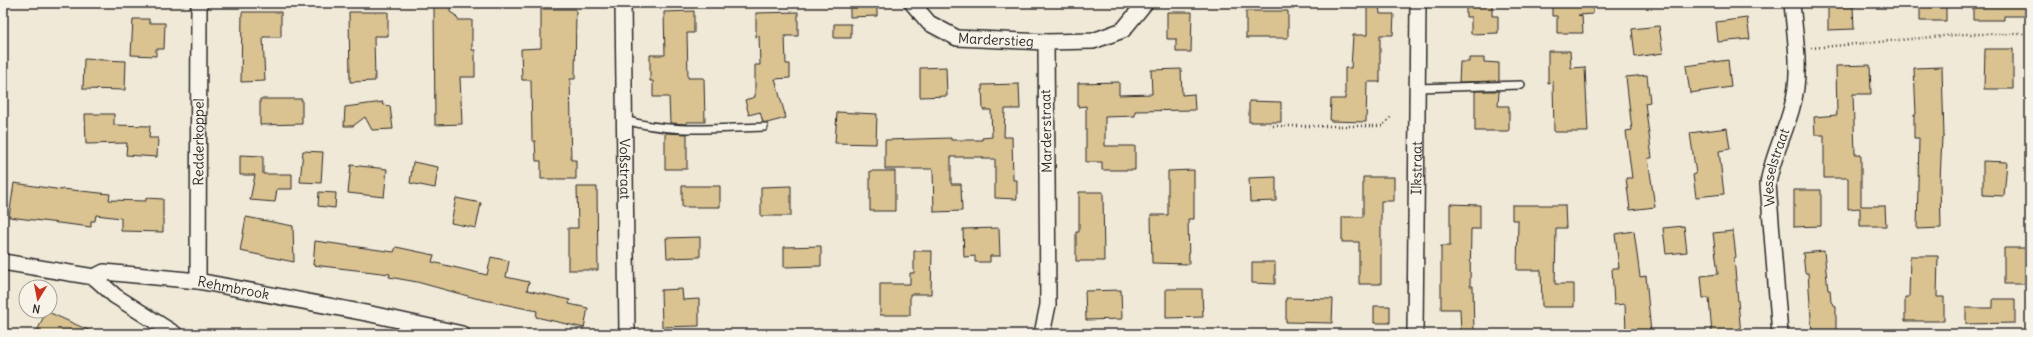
<svg xmlns="http://www.w3.org/2000/svg" width="2033" height="337" font-family="Delius,sans-serif">
  <style>
    .building { fill: #dac291; stroke: #2b2b2b }
    .lines { fill: none; stroke-linecap: round; stroke-linejoin: round }
    .service-casing { stroke: #2b2b2b; stroke-width: 10 }
    .minor-casing { stroke: #2b2b2b; stroke-width: 18 }
    .path { stroke: #2b2b2b; stroke-width: 2.5; stroke-dasharray: 1 3; stroke-linecap: butt }
    .service { stroke: #f7f3e8; stroke-width: 7 }
    .minor { stroke: #f7f3e8; stroke-width: 15 }
    .labels { text-anchor: middle; stroke-width: 3; stroke-linejoin: round; paint-order: stroke }
    .street-label { font-size: 14px; fill: #2b2b2b; stroke: #f7f3e8 }
  </style>
  <rect width="100%" height="100%" fill="#f1e9d7"/>
  <filter id="ink" filterUnits="userSpaceOnUse"><feTurbulence type="fractalNoise" baseFrequency=".025" numOctaves="2"/><feDisplacementMap in="SourceGraphic" scale="8" xChannelSelector="R" yChannelSelector="G"/><feConvolveMatrix kernelMatrix="1 2 1 2 8 2 1 2 1" color-interpolation-filters="sRGB"/></filter>
  <g filter="url(#ink)">
    <path class="building" d="M850,3H877V16L850,17Z
      M1367,3H1379L1380,14H1394L1393,35H1380V82H1367L1366,122L1330,121L1331,99H1345V68H1351L1353,35H1367Z
      M1466,3H1492V16H1498V33L1471,34V17H1466Z
      M1552,3H1593V14L1578,15L1582,16L1583,33H1557V16H1552Z
      M1920,3H1946V21H1920Z
      M1973,3H2030V16H2004V20H1973Z
      M434,5H450V12L455,15L458,20H472V50H475V77H460L462,124L435,125Z
      M1853,6L1854,29L1828,30V7Z
      M541,9H576L575,79H570L571,122H570L571,160H576V179H541V161H536L535,141H532L531,80H522L521,49L541,48Z
      M694,11V33H687L688,78H704L705,122H687V124L670,123L669,97H653V81H650V55H665L664,12Z
      M1246,11H1288V38H1246Z
      M242,12H281V37H263L265,81L241,82Z
      M349,12H388V36H374L375,81L350,82Z
      M798,12V36H785L786,64H790V78L775,79L786,118L767,123L763,122L760,112L749,115L745,100L755,97V65H760L759,36L756,37V13Z
      M1167,12H1192L1191,52H1176V39H1167Z
      M1747,18L1750,39L1718,42L1716,22Z
      M133,19H149V23H165L164,49H156V56L131,55Z
      M834,24H851V38H834Z
      M1659,26L1663,53L1635,57L1632,29Z
      M1985,49H2013V89H1984Z
      M1548,51H1570L1571,68L1585,67L1588,132H1554L1553,82L1548,83Z
      M1469,58H1484V62L1499,63V81L1459,82L1460,62H1469Z
      M84,59L126,61L125,90L83,89Z
      M1728,60L1731,87L1690,93L1686,66Z
      M1870,65L1871,94H1853L1855,154H1861V206H1885L1886,226H1860V208L1848,209V178H1824V135H1815L1814,117L1837,115L1836,66Z
      M946,67L947,96L920,97V68Z
      M1942,67L1944,137H1942L1940,181L1941,228L1917,229L1919,138H1914V114H1916L1914,68Z
      M1181,69L1182,95L1194,94L1195,110L1135,111V116L1105,117V146H1135V170H1102V162H1086V106L1078,107V83L1119,82V95L1152,94L1151,70Z
      M1647,75L1650,102L1645,103L1652,158H1648L1655,207L1630,210L1626,178H1632L1626,131L1632,130L1626,77Z
      M1019,84L1020,109H1005L1004,137H1012L1013,180H1017V199L995,198V159H983V157H951V184H961L962,211L934,212L933,169H885V140L951,138V140H982V138L992,137L991,110H983L982,85Z
      M1475,91H1499L1498,106H1509V131H1475Z
      M260,99H302V124L260,125Z
      M1249,101L1281,102V122H1249Z
      M383,102L382,104L383,105L390,106L393,129L372,130L365,117L353,126H344L345,107Z
      M837,112L877,114L876,144L835,143Z
      M85,114H114V125L150,126L149,138H158L157,157L126,155L127,143L86,144Z
      M1727,128L1730,149L1719,151L1724,194L1696,197L1693,175L1696,174L1690,133Z
      M665,133L687,134V169H665Z
      M303,151L323,152L321,183L300,182Z
      M240,155L263,156V174H292V189H277L275,202L250,200L255,175H240Z
      M1983,161L2007,162L2004,196L1983,195Z
      M413,162L438,167L435,188L410,183Z
      M351,165L387,169L384,197L348,193Z
      M1194,170V219H1188L1189,264L1152,263L1151,215H1168V171Z
      M870,171H895V211H870Z
      M1276,177V201L1250,202L1249,178Z
      M1363,177H1394V201H1381V284H1359V242H1342V217H1363Z
      M14,183L62,190V189L110,194L109,200L146,201V198L163,199V232L121,231V218L96,215L95,221H91V227L9,217Z
      M682,186H720V207H682Z
      M791,186V216H761V187Z
      M577,187H597L598,270H568V228H578Z
      M1794,190H1821V226L1794,227Z
      M319,192L336,193L335,208L318,206Z
      M1079,192H1103L1104,261H1076V232H1079Z
      M456,198L481,203L476,228L451,223Z
      M1450,204L1480,205V229H1471L1470,286H1473L1474,334H1461L1460,309H1441V246H1450Z
      M1512,205H1565L1566,228H1556L1555,284H1574V307H1542L1541,270H1517L1518,220H1512Z
      M246,217L293,226L294,262L240,251Z
      M1684,226L1687,252L1666,254L1663,228Z
      M999,228L1000,256H990V262H975V256L964,257L963,229Z
      M1634,231L1640,277L1646,276L1651,334H1626L1625,304L1614,305L1612,268H1619L1615,234Z
      M1733,231L1736,257L1734,258L1741,334H1712L1709,298H1703L1701,276L1718,274L1713,233Z
      M700,237V257L667,258L666,238Z
      M315,241L394,252L396,247L434,255L432,262L487,275L491,257L509,261L506,277L529,282L527,290L570,300L569,304L588,308L584,328L536,317L537,311L475,298L417,282L389,277L390,274L313,265Z
      M821,246V266L784,267V247Z
      M2004,248H2030V272H2027V284H2004Z
      M914,251H932L931,294H910V315H880V284H910V273H914Z
      M1824,251L1828,290H1830L1831,302L1836,307V334H1812L1808,273H1805L1803,253Z
      M1910,256H1938L1937,297H1944V321H1905V297H1909Z
      M1252,262H1275V284L1252,283Z
      M682,289L683,300L699,299V326L662,327L661,290Z
      M1166,289H1202L1203,317L1166,318Z
      M1121,290L1122,319L1086,320L1085,291Z
      M1286,298L1333,299L1332,323L1286,322Z
      M1993,299H2015V323L1966,324V308H1993Z
      M1374,306H1390V323H1374Z
      M46,311L97,334H36Z"/>
    <g class="lines">
      <g class="service-casing">
        <path id="service" d="M1417,88L1521,85
          M625,120C672,134 716,128 764,127"/>
      </g>
      <g class="minor-casing">
        <g id="minor">
          <path id="s1" d="M623,3L627,334"/>
          <path id="s2" d="M912,3L929,23L957,38L1046,42"/>
          <path id="s3" d="M3,262L94,277L104,272L198,281L371,314L462,334"/>
          <path d="M94,277L115,296L175,334"/>
          <path id="s4" d="M198,281L199,3"/>
          <path d="M1042,334L1048,305L1046,42L1093,41L1123,30L1145,3"/>
          <path id="s5" d="M1415,334L1418,3"/>
          <path id="s6" d="M1780,334L1768,184C1772,157 1785,134 1792,107C1802,73 1795,38 1792,3"/>
        </g>
      </g>
      <path class="path" d="M1811,48L1966,34H2030
        M1269,126H1382L1391,117"/>
      <use href="#service" class="service"/>
      <use href="#minor" class="minor"/>
    </g>
  </g>
  <g class="labels">
    <g class="street-label">
      <text dy="5" stroke="none"><textPath href="#s2" startOffset="97">Marderstieg</textPath></text>
      <text transform="translate(1046 131) rotate(-91)" y="5">Marderstraat</text>
      <text dy="5" stroke="none"><textPath href="#s4" startOffset="139">Redderkoppel</textPath></text>
      <text dy="5" stroke="none"><textPath href="#s1" startOffset="166">Voßstraat</textPath></text>
      <text dy="5" stroke="none"><textPath href="#s5" startOffset="166">Ilkstraat</textPath></text>
      <text dy="5" stroke="none"><textPath href="#s6" startOffset="168">Wesselstraat</textPath></text>
      <text dy="5" stroke="none"><textPath href="#s3" startOffset="234">Rehmbrook</textPath></text>
    </g>
  </g>
  <rect width="2033" height="337" fill="none" stroke="#f7f3e8" stroke-width="16"/>
  <rect x="8" y="8" width="2017" height="321" fill="none" stroke="#2b2b2b" stroke-width="1.5" filter="url(#ink)"/>
  <g transform="translate(38 299) rotate(190)"><circle r="19" fill="#f7f3e8" stroke="#a5a39c"/>
  <path d="M0-3L7 15L0 10L-7 15Z" fill="#c8321e"/>
  <text y="-6" font-size="11" font-weight="bold" text-anchor="middle" fill="#2b2b2b">N</text>
  </g>
</svg>
